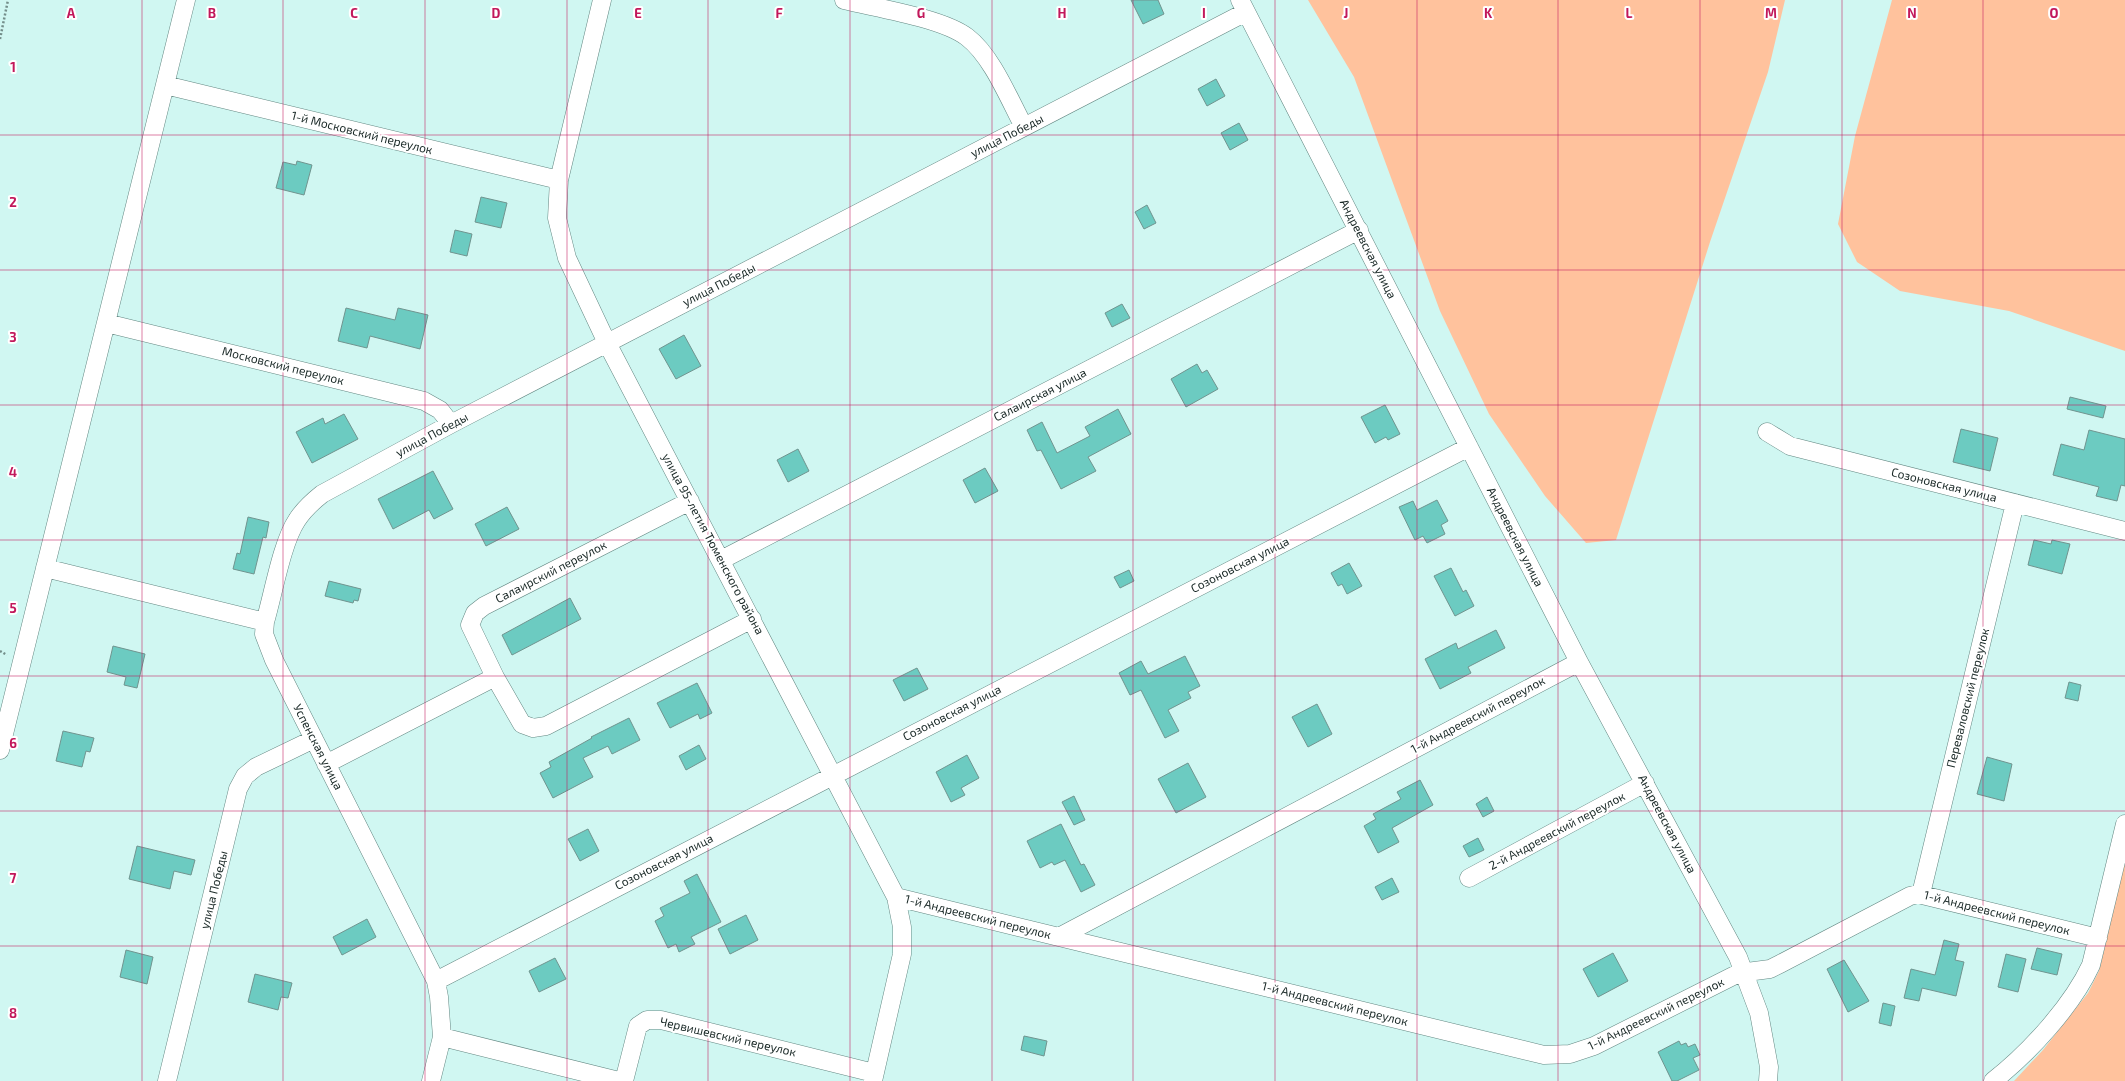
<svg xmlns="http://www.w3.org/2000/svg" width="2125" height="1081" font-family="'Exo 2',sans-serif">
  <style>
    .green { fill: #ffc29d }
    .building { fill: #6ccbc1; stroke: #70948f }
    .lines { fill: none; stroke-linecap: round; stroke-linejoin: round }
    .street-casing { stroke: #638782; stroke-width: 19 }
    .path { stroke: #738e8a; stroke-width: 2.5; stroke-dasharray: 2 2; stroke-linecap: butt }
    .street { stroke: #fff; stroke-width: 18 }
    .grid { fill: none; stroke: #c2185b; stroke-width: 1; stroke-opacity: 0.55 }
    .labels { text-anchor: middle; stroke-width: 4; stroke-linejoin: round; paint-order: stroke }
    .street-label { font-size: 12px; fill: #192826; stroke: #fff }
    .grid-label { font-size: 13px; text-anchor: middle; font-weight: bold; fill: #c2185b; stroke: #fff; stroke-width: 4; stroke-linejoin: round; paint-order: stroke }
  </style>
  <rect width="100%" height="100%" fill="#d0f7f2"/>
  <path class="green" d="M1308,0H1785L1768,72L1710,242L1616,540L1586,543L1545,496L1489,414L1440,311L1354,77Z
    M1892,0H2125V351L2009,311L1900,291L1857,262L1838,224L1855,136Z
    M2125,861V1081H2014L2043,1050L2088,993L2099,971Z"/>
  <path class="building" d="M1131,0H1158L1164,14L1143,24Z
    M1216,79L1225,96L1207,106L1198,89Z
    M1239,123L1248,140L1230,150L1221,133Z
    M297,161L312,165L304,195L276,188L283,162L296,165Z
    M481,197L507,203L501,228L475,222Z
    M1147,205L1156,223L1144,229L1135,212Z
    M455,230L472,234L467,256L450,252Z
    M1122,304L1130,318L1112,327L1105,313Z
    M346,308L395,320L398,308L428,315L420,349L370,336L367,348L338,341Z
    M684,335L701,366L676,379L659,349Z
    M1197,364L1202,373L1207,370L1218,389L1186,407L1171,379Z
    M2070,397L2106,406L2103,418L2067,409Z
    M1385,405L1400,434L1388,440L1386,437L1375,443L1361,417Z
    M1118,409L1131,434L1088,457L1096,471L1061,489L1041,450L1037,451L1027,430L1042,422L1057,453L1090,436L1085,427Z
    M344,414L358,439L312,463L296,432L323,418L325,424Z
    M1961,429L1998,438L1990,471L1953,462Z
    M2089,430L2125,439V486L2121,485L2117,501L2096,496L2099,487L2053,475L2061,444L2084,450Z
    M798,449L809,471L788,482L777,460Z
    M985,468L998,491L975,503L963,480Z
    M433,471L453,509L434,519L429,510L393,529L378,499Z
    M1437,500L1448,521L1441,525L1445,534L1427,543L1423,536L1415,540L1399,507L1413,501L1417,510Z
    M507,507L519,529L486,546L475,524Z
    M248,517L269,522L266,538L263,537L254,574L233,569L237,553L240,554Z
    M2034,540L2051,544L2052,540L2070,544L2062,574L2028,565Z
    M1349,563L1362,586L1347,594L1342,584L1338,586L1331,573Z
    M1451,568L1463,592L1466,590L1474,606L1455,616L1434,576Z
    M1129,570L1134,581L1120,588L1114,577Z
    M329,581L361,589L358,601L354,600L353,603L325,596Z
    M570,598L581,619L512,655L502,635Z
    M1496,630L1505,648L1468,667L1471,673L1440,689L1425,659L1456,643L1458,649Z
    M113,646L145,654L137,688L124,685L126,677L107,672Z
    M1185,656L1200,686L1188,692L1191,698L1168,710L1179,731L1165,738L1141,690L1130,695L1119,673L1141,661L1148,674Z
    M917,668L928,689L904,701L893,680Z
    M2069,682L2081,685L2078,701L2065,698Z
    M697,683L712,713L700,719L698,714L670,728L657,703Z
    M1317,704L1332,734L1308,747L1292,717Z
    M629,718L640,740L612,754L608,746L583,758L593,777L553,798L540,773L551,767L549,762L592,738L591,737Z
    M63,731L94,738L90,752L86,751L82,767L56,761Z
    M699,745L706,759L686,770L679,756Z
    M967,755L979,778L961,788L965,795L951,802L936,772Z
    M1987,757L2012,764L2004,801L1977,794Z
    M1188,763L1206,797L1176,813L1158,779Z
    M1420,780L1433,805L1392,828L1399,842L1378,853L1364,826L1376,819L1373,814L1401,799L1397,792Z
    M1074,796L1085,820L1074,825L1062,802Z
    M1487,797L1494,811L1483,817L1476,804Z
    M1061,824L1081,865L1084,864L1095,885L1081,892L1065,860L1054,865L1052,862L1040,868L1027,841Z
    M588,829L599,851L580,861L568,839Z
    M1478,838L1484,850L1469,857L1463,846Z
    M137,846L195,860L191,875L174,871L170,889L129,879Z
    M697,874L721,922L691,937L695,944L679,952L676,944L668,948L655,921L664,916L660,908L690,893L684,881Z
    M1392,878L1399,892L1382,900L1375,887Z
    M746,915L758,940L730,954L718,929Z
    M367,919L376,937L342,955L333,937Z
    M1944,940L1959,944L1955,960L1964,962L1956,996L1922,988L1919,1001L1904,998L1911,969L1935,975Z
    M2037,948L2062,954L2057,975L2031,969Z
    M126,950L153,957L147,984L120,977Z
    M1613,953L1628,981L1598,997L1583,969Z
    M2006,954L2026,959L2018,992L1998,987Z
    M555,958L566,979L539,992L529,971Z
    M1844,960L1869,1001L1848,1012L1827,969Z
    M255,974L292,983L288,998L281,997L278,1010L248,1002Z
    M1883,1003L1895,1006L1891,1026L1879,1023Z
    M1024,1036L1047,1041L1044,1056L1021,1050Z
    M1679,1041L1681,1045L1686,1043L1688,1047L1695,1044L1700,1055L1693,1058L1699,1070L1677,1081H1672L1658,1052Z"/>
  <g class="lines">
    <g class="street-casing">
      <path id="street" d="M602,0L559,180L557,218L567,258L607,343L896,897L902,927V954L873,1081
        M844,0C876,8 942,18 967,37C992,56 1009,99 1024,127
        M1240,0L1579,662L1738,957L1759,1013L1769,1067L1768,1081
        M165,85L559,180
        M106,323L424,401L440,410L451,424
        M1767,432L1790,446L2125,531
        M721,560L1359,230
        M45,568L265,622L264,634L274,660L436,981L439,997L442,1037L431,1081
        M265,622C273,595 282,542 297,520C304,509 312,502 322,494L451,424L1246,12
        M495,677L522,724L533,728L546,726L752,619
        M0,750L186,0
        M326,764L495,677L470,625L475,613L484,606L690,501
        M1469,878L1645,783
        M1921,894L2015,503
        M896,897L1059,937L1579,662
        M1059,937L1544,1055L1570,1054L1594,1046L1739,973L1770,969L1780,964L1910,896L1918,894L2098,938
        M436,981L1469,447
        M442,1037L619,1081
        M167,1081L238,789L245,776L256,767L314,739
        M624,1081L638,1026L647,1020H661L874,1073
        M1993,1081C2029,1053 2072,1006 2091,965L2125,824"/>
    </g>
    <path class="path" d="M0,39L8,0
      M0,651L7,655"/>
    <use href="#street" class="street"/>
  </g>
  <path class="grid" d="M142,0V1081M283,0V1081M425,0V1081M567,0V1081M708,0V1081M850,0V1081M992,0V1081M1133,0V1081M1275,0V1081M1417,0V1081M1558,0V1081M1700,0V1081M1842,0V1081M1983,0V1081M0,135H2125M0,270H2125M0,405H2125M0,540H2125M0,676H2125M0,811H2125M0,946H2125"/>
  <g class="labels">
    <g class="street-label">
      <text transform="translate(362 133) rotate(14)" y="4">1-й Московский переулок</text>
      <text transform="translate(1007 136) rotate(-27)" y="4">улица Победы</text>
      <text transform="translate(1368 249) rotate(63)" y="4">Андреевская улица</text>
      <text transform="translate(719 285) rotate(-27)" y="4">улица Победы</text>
      <text transform="translate(283 366) rotate(14)" y="4">Московский переулок</text>
      <text transform="translate(1040 395) rotate(-27)" y="4">Салаирская улица</text>
      <text transform="translate(432 435) rotate(-28)" y="4">улица Победы</text>
      <text transform="translate(1944 485) rotate(14)" y="4">Созоновская улица</text>
      <text transform="translate(1515 537) rotate(63)" y="4">Андреевская улица</text>
      <text transform="translate(713 544) rotate(62)" y="4">улица 95-летия Тюменского района</text>
      <text transform="translate(1240 565) rotate(-27)" y="4">Созоновская улица</text>
      <text transform="translate(551 572) rotate(-27)" y="4">Салаирский переулок</text>
      <text transform="translate(1968 698) rotate(-76)" y="4">Переваловский переулок</text>
      <text transform="translate(952 713) rotate(-27)" y="4">Созоновская улица</text>
      <text transform="translate(1478 715) rotate(-28)" y="4">1-й Андреевский переулок</text>
      <text transform="translate(318 747) rotate(63)" y="4">Успенская улица</text>
      <text transform="translate(1667 824) rotate(62)" y="4">Андреевская улица</text>
      <text transform="translate(1557 831) rotate(-28)" y="4">2-й Андреевский переулок</text>
      <text transform="translate(664 862) rotate(-27)" y="4">Созоновская улица</text>
      <text transform="translate(214 890) rotate(-76)" y="4">улица Победы</text>
      <text transform="translate(1997 913) rotate(14)" y="4">1-й Андреевский переулок</text>
      <text transform="translate(978 917) rotate(14)" y="4">1-й Андреевский переулок</text>
      <text transform="translate(1335 1004) rotate(14)" y="4">1-й Андреевский переулок</text>
      <text transform="translate(1656 1014) rotate(-26)" y="4">1-й Андреевский переулок</text>
      <text transform="translate(728 1037) rotate(13)" y="4">Червишевский переулок</text>
    </g>
  </g>
  <g class="grid-label">
    <text x="71" y="18">A</text>
    <text x="212" y="18">B</text>
    <text x="354" y="18">C</text>
    <text x="496" y="18">D</text>
    <text x="638" y="18">E</text>
    <text x="779" y="18">F</text>
    <text x="921" y="18">G</text>
    <text x="1062" y="18">H</text>
    <text x="1204" y="18">I</text>
    <text x="1346" y="18">J</text>
    <text x="1488" y="18">K</text>
    <text x="1629" y="18">L</text>
    <text x="1771" y="18">M</text>
    <text x="1912" y="18">N</text>
    <text x="2054" y="18">O</text>
    <text x="13" y="72">1</text>
    <text x="13" y="207">2</text>
    <text x="13" y="342">3</text>
    <text x="13" y="477">4</text>
    <text x="13" y="613">5</text>
    <text x="13" y="748">6</text>
    <text x="13" y="883">7</text>
    <text x="13" y="1018">8</text>
  </g>
</svg>
